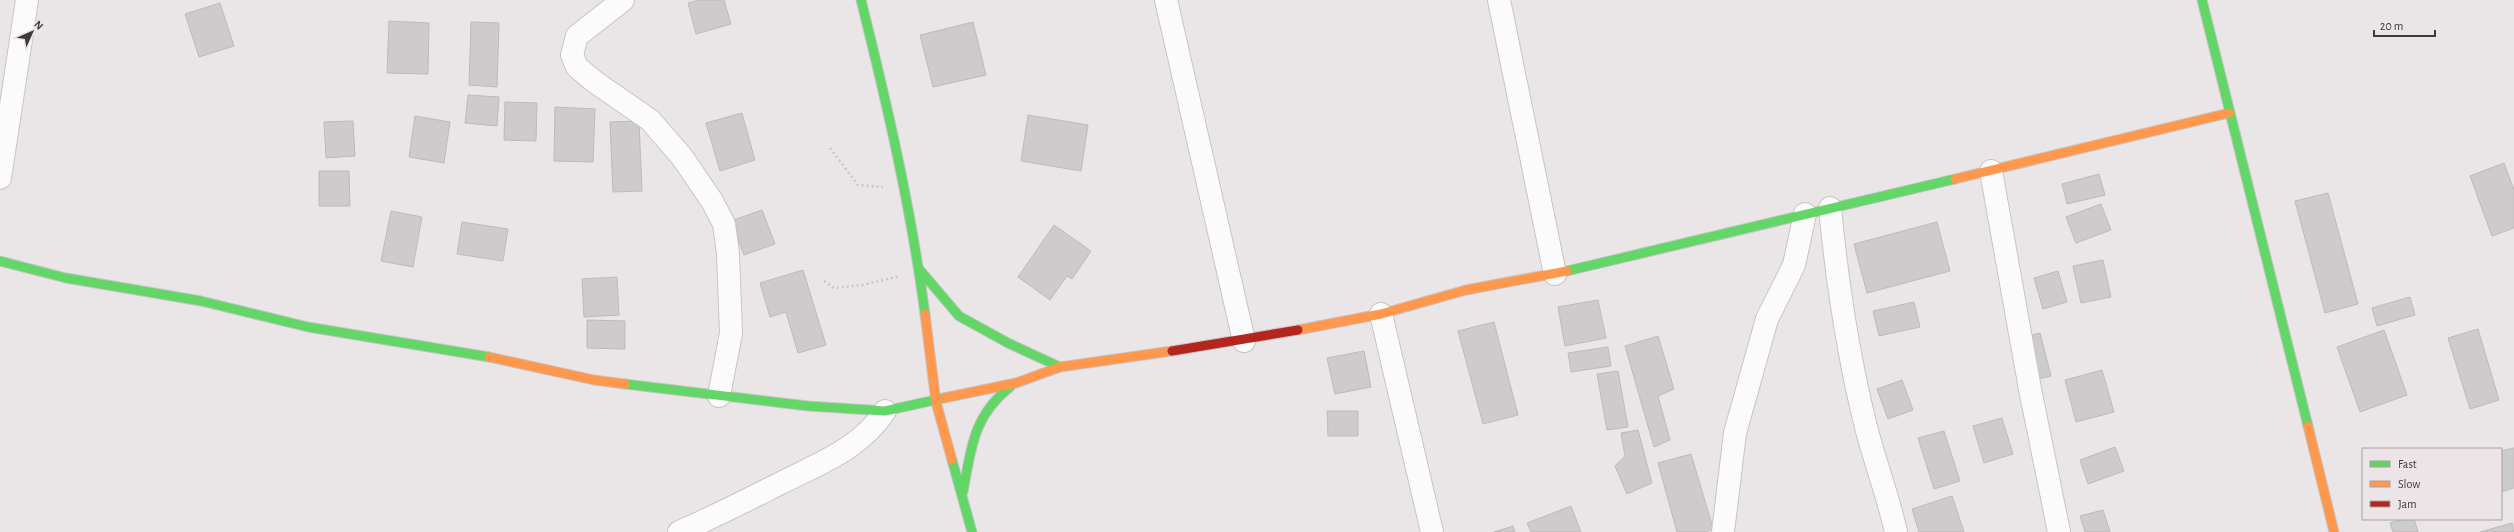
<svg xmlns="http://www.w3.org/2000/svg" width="2514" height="532" font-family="'Alegreya Sans',sans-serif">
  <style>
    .building { fill: #cecbcc; stroke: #bdbabb }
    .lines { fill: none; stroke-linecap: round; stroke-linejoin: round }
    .street-casing { stroke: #c8c4c6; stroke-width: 24 }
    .fast-casing { stroke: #c8c4c6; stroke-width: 11 }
    .slow-casing { stroke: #c8c4c6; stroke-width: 11 }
    .jam-casing { stroke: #c8c4c6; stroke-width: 11 }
    .path { stroke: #c7c6c6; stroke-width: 2.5; stroke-dasharray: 2 3; stroke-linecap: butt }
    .street { stroke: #fcfbfb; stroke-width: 22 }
    .fast { stroke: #63d668; stroke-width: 9 }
    .slow { stroke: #ff974d; stroke-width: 9 }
    .jam { stroke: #b3261e; stroke-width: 9 }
  </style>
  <rect width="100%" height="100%" fill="#eae6e7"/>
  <path class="building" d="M699,0H724L731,24L696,34L688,3Z
    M220,3L234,46L199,57L185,14Z
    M389,21L429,23L428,74L387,73Z
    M471,22L499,23L497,87L469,85Z
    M973,22L986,75L933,87L920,35Z
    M468,95L499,97L497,126L465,123Z
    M505,102L537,103L536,141L504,140Z
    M555,107L595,109L593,162L554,161Z
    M742,113L755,160L720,171L706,123Z
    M1028,115L1088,125L1081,171L1021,161Z
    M415,116L450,122L444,163L409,157Z
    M353,121L355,156L326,158L324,122Z
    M639,121L642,191L613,192L610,122Z
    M2504,163L2514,190V228L2492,236L2470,176Z
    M319,171H349L350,206H319Z
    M2099,174L2105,195L2067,204L2062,184Z
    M2328,193L2358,304L2325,313L2295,201Z
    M2101,204L2111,230L2076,243L2066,217Z
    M762,210L775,244L744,255L731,221Z
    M391,211L422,217L413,267L381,261Z
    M462,222L508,229L503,261L457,254Z
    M1937,222L1950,271L1867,293L1854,244Z
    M1054,225L1091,251L1072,279L1067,276L1050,300L1018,277Z
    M2103,260L2111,297L2081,303L2073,266Z
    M803,270L826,345L798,353L786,312L770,317L760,283Z
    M2058,271L2067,302L2043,309L2034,278Z
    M617,277L619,315L584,317L582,279Z
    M2410,297L2415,315L2377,326L2372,308Z
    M1598,300L1606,338L1565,346L1558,307Z
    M1914,302L1920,327L1879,336L1873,311Z
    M587,320L625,321V349L587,348Z
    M1494,322L1518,415L1483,424L1458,331Z
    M2478,329L2499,400L2470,409L2448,338Z
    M2384,330L2407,395L2360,412L2337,347Z
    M2040,333L2051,376L2038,379L2028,336Z
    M1658,336L1674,389L1658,396L1670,440L1654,447L1625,346Z
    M1608,347L1611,366L1571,372L1568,353Z
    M1364,351L1371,387L1335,394L1327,358Z
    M2102,370L2114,412L2076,422L2065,380Z
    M1618,371L1628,427L1607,430L1597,374Z
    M1902,380L1913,410L1888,419L1877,389Z
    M1327,411H1358V436H1328Z
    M2002,418L2013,454L1984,463L1973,426Z
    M1638,430L1652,483L1627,494L1615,466L1625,456L1621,433Z
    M1944,431L1960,481L1934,489L1918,438Z
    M2115,447L2124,471L2088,484L2080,460Z
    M2514,448V488L2501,492V451Z
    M1691,454L1713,528L1707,532H1677L1658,463Z
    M1952,496L1964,532H1919L1912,509Z
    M1571,506L1581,532H1531L1527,523Z
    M2103,510L2110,532H2085L2080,516Z
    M2404,519H2414L2418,532H2393L2390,523Z
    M2512,523L2514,532H2480Z
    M1513,526L1515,532H1494Z"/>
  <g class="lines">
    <g class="street-casing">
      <path id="street" d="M623,0L577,36L572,55L577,67L595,82L650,120L682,157L712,201L724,224L728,253L731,333L719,396
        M1166,0L1244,341
        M1499,0L1555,274
        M1991,171L2030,389L2059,532
        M0,178L27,0
        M1830,208C1837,281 1848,355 1866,427C1875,462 1888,496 1896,532
        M1381,314L1432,532
        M679,532C714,517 747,500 781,483C820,463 860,449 885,411
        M1723,532L1735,433L1767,319L1794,265L1805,214"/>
    </g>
    <g class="fast-casing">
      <path id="fast" d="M861,0C887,104 911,208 925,314
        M2202,0L2308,426
        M0,261L66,278L201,301L308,327L489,357
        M919,269L959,316L1008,343L1060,367
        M1567,271L1955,179
        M625,384L808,406L885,411L944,398
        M952,460L972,532
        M963,492C971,449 973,416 1010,387"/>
    </g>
    <g class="slow-casing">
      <path id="slow" d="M1955,179L2229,113
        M925,314L936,402L952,460
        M1298,330L1381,314L1466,290L1567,271
        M489,357L594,380L625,384
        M944,398L1016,383L1060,367L1172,351
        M2308,426L2334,532"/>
    </g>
    <g class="jam-casing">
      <path id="jam" d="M1172,351L1298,330"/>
    </g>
    <path class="path" d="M830,148L858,185L883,187
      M824,281L834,288L862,285L900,276"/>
    <use href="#street" class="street"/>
    <use href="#fast" class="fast"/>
    <use href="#slow" class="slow"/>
    <use href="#jam" class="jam"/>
  </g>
  <rect x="2362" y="448" width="140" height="72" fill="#ece4e6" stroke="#a6a0a2"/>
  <rect x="2370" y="461" width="20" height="6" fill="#63d668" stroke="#a6a0a2"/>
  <text x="2398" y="468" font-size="12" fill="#3d3a3b">Fast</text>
  <rect x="2370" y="481" width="20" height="6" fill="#ff974d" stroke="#a6a0a2"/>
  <text x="2398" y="488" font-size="12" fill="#3d3a3b">Slow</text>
  <rect x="2370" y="501" width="20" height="6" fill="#b3261e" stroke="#a6a0a2"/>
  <text x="2398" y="508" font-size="12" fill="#3d3a3b">Jam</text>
  <g transform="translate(32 32) rotate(45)" stroke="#ece4e6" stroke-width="3" paint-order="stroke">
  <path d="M0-3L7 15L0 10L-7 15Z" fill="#3d3a3b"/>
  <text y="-6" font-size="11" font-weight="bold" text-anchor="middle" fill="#3d3a3b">N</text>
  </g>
  <path d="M2374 30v6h61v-6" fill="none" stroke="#3d3a3b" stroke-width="2"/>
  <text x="2380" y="30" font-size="12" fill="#3d3a3b" stroke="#ece4e6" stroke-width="3" paint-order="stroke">20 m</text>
</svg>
